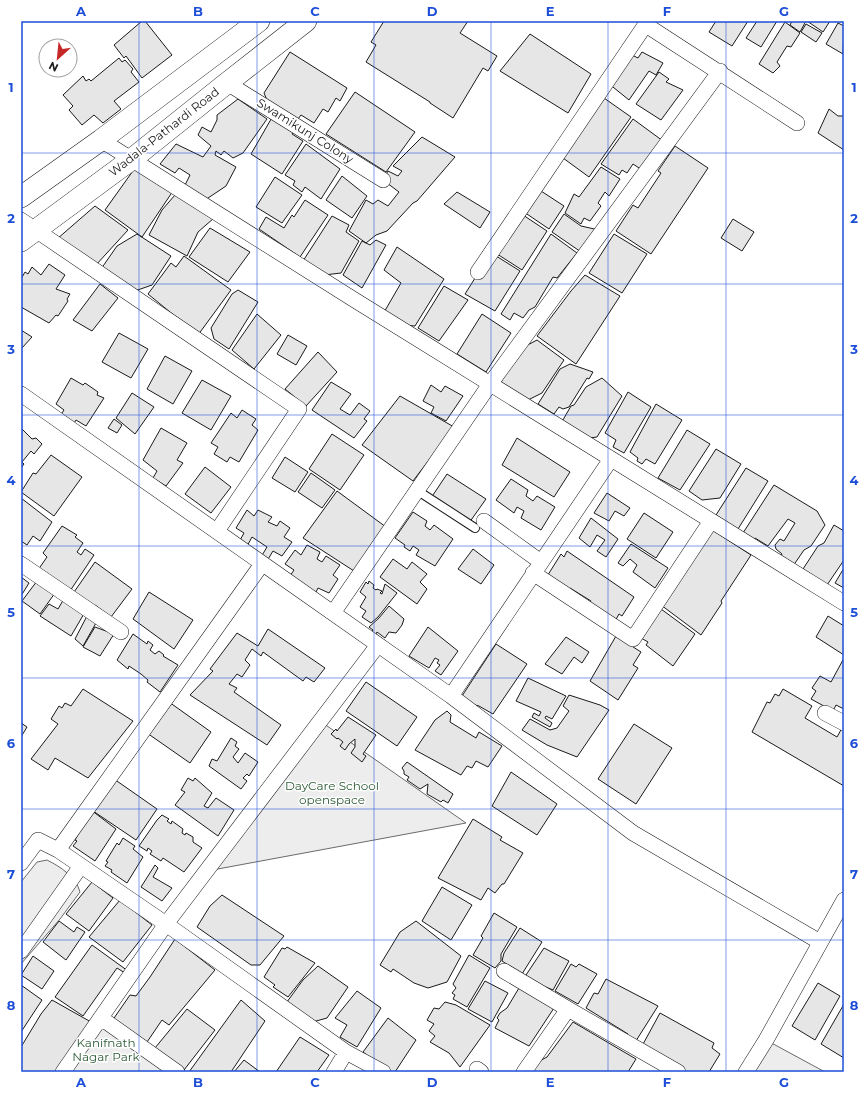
<svg xmlns="http://www.w3.org/2000/svg" width="865" height="1093" font-family="Montserrat,sans-serif">
  <style>
    .green { fill: #ededed; stroke: #6a6a6a }
    .building { fill: #e6e6e6; stroke: #1a1a1a }
    .lines { fill: none; stroke-linecap: round; stroke-linejoin: round }
    .lane-casing { stroke: #1a1a1a; stroke-width: 10 }
    .street-casing { stroke: #1a1a1a; stroke-width: 16 }
    .secondary-casing { stroke: #1a1a1a; stroke-width: 22 }
    .lane { stroke: #fff; stroke-width: 8 }
    .street { stroke: #fff; stroke-width: 15 }
    .secondary { stroke: #fff; stroke-width: 21 }
    .grid { fill: none; stroke: #1d4ed8; stroke-width: 1; stroke-opacity: 0.55 }
    .labels { text-anchor: middle; stroke-width: 3; stroke-linejoin: round; paint-order: stroke }
    .street-label { font-size: 12px; fill: #1a1a1a; stroke: #fff }
    .park-label { font-size: 12px; fill: #2b5a34; stroke: #fff }
    .neatline { fill: none; stroke: #1d4ed8; stroke-width: 1.5 }
    .grid-label { font-size: 13px; text-anchor: middle; font-weight: bold; fill: #1d4ed8 }
  </style>
  <rect width="100%" height="100%" fill="#fff"/>
  <path class="green" d="M320,721L466,823L207,871Z
    M47,860C61,867 76,877 80,892L60,919L21,964V882L37,862Z
    M101,1018L177,1072H63Z
    M766,1040L825,1072H746Z"/>
  <path class="building" d="M142,21H145L172,55L142,78L126,56L124,58L114,45Z
    M384,21H468L460,33L497,56L488,71L483,68L453,118L430,103V102L366,62L376,45L371,42Z
    M716,21H748L732,46L709,32Z
    M757,21H777L761,47L746,38Z
    M792,21H806L800,32L790,25Z
    M807,21H830L823,32Z
    M785,22L800,33L791,47L787,46L777,62L780,66L773,73L759,64Z
    M838,23L844,26L843,54L826,44Z
    M806,24L822,33L816,42L801,32Z
    M530,34L591,74L568,113L500,71Z
    M290,52L347,88L340,101L336,98L328,112L323,109L314,123L301,115L295,123L269,105L264,93Z
    M642,52L663,63L656,75L649,71L629,100L608,83L628,53L638,58Z
    M119,58L122,62L125,60L133,69L131,72L139,82L114,101L121,109L103,123L94,115L82,125L69,110L73,106L63,95L83,76L86,81L89,79L91,81Z
    M659,72L669,79L666,82L683,90L661,120L636,104Z
    M355,92L415,132L386,172L326,134Z
    M604,98L631,117L589,177L563,158Z
    M238,99L267,119L243,153L233,158L224,151L221,155L216,151L215,155L236,167L226,186L202,202L183,189L190,175L179,168L175,173L160,164L176,144L203,157L211,146L198,135L202,127L211,132L217,120V115Z
    M829,109L838,116H844V150L818,133Z
    M274,114L296,128L292,134L303,141L282,174L251,154Z
    M633,119L663,141L642,170L633,164L627,173L622,170L619,175L601,164Z
    M422,137L455,157L417,201L413,203L387,231L376,235L366,243L349,231L366,200L373,204L378,200L388,206L399,192L383,180L388,171L398,176L402,171L393,166Z
    M306,144L340,169L321,199L305,187L302,192L293,185L295,181L285,175Z
    M675,146L708,168L651,254L616,231L633,205L638,208L661,173L658,171Z
    M601,167L620,179L609,196L605,192L598,203L601,206L590,221L584,218L581,224L565,213L574,194L579,197Z
    M135,168L173,191L142,237L105,210Z
    M342,176L367,196L352,218L326,200Z
    M275,177L302,195L282,223L256,207Z
    M541,191L564,206L549,229L524,212Z
    M457,192L490,212L480,228L444,204Z
    M175,195L214,218L198,232L187,256L149,235L162,210Z
    M305,200L328,215L300,257L259,229L266,217L284,228L292,215L294,217Z
    M95,206L128,230L95,266L57,239Z
    M564,214L581,226L599,230L584,254L552,232Z
    M523,215L547,231L522,270L494,252Z
    M332,216L349,225L346,232L359,241L341,273L324,275L303,261Z
    M733,219L754,232L742,251L721,238Z
    M210,228L250,252L228,282L189,257Z
    M137,234L171,256L152,285L132,292L101,269L117,246Z
    M551,234L577,253L557,278L553,277L535,307L529,310L523,318L514,313L510,320L501,314Z
    M614,234L647,254L622,293L589,273Z
    M376,240L386,245L362,288L343,275L362,241L370,245Z
    M397,247L444,279L415,326L400,325L383,314L401,283L384,270Z
    M493,254L520,271L495,311L465,294L477,275Z
    M184,256L231,290L198,335L148,294L171,263L176,267Z
    M49,264L65,275L56,289L70,294L67,299L68,301L58,316L56,315L49,323L21,307V279L25,272L28,274L32,267L41,275Z
    M585,275L620,296L576,364L537,336L571,291Z
    M100,284L118,298L92,331L73,320Z
    M444,286L468,300L439,341L418,328Z
    M238,290L258,302L229,349L214,339L211,328L232,294Z
    M257,314L281,335L254,369L232,350Z
    M482,314L511,333L486,372L457,354Z
    M21,330L32,337L21,349Z
    M119,333L148,349L131,378L102,362Z
    M288,335L307,346L296,365L277,354Z
    M537,340L564,360L542,393L524,402L499,385L522,348Z
    M318,352L337,372L306,406L285,389Z
    M165,356L192,371L173,404L147,389Z
    M570,364L593,372L589,379L587,378L569,407L563,409L559,407L554,414L538,404L560,369Z
    M71,378L83,385L85,383L98,392L97,395L104,398L86,426L76,420L73,425L60,416L64,410L56,404Z
    M602,378L622,396L597,437L583,439L560,425L571,406L574,405L586,387Z
    M202,380L231,396L211,430L182,413Z
    M331,382L351,394L340,409L350,415L359,403L370,411L364,419L367,421L354,438L312,410Z
    M431,385L441,392L445,386L463,396L446,421L431,413L434,407L423,401Z
    M628,392L651,407L624,453L613,447L616,440L605,433Z
    M132,393L154,407L135,434L116,418Z
    M400,396L454,427L413,481L362,445Z
    M656,404L682,420L655,464L646,459L642,464L637,461L638,458L630,452Z
    M242,410L256,419L252,425L258,430L239,462L230,457L227,462L214,454L218,447L211,443L231,413L237,418Z
    M114,419L122,425L117,433L108,428Z
    M21,428L32,439L36,438L42,444L34,454L31,451L22,462L24,464L21,468Z
    M161,428L187,443L177,460L183,463L166,486L153,478L157,471L143,460Z
    M687,430L710,444L680,490L658,478Z
    M332,434L364,455L340,490L309,469Z
    M517,438L570,472L554,497L502,465Z
    M716,449L741,464L720,498L702,500L689,491Z
    M51,455L82,477L54,516L21,492L33,473L36,474Z
    M285,457L308,472L295,492L272,478Z
    M205,467L231,487L211,513L185,494Z
    M746,468L768,481L738,529L716,515Z
    M311,473L335,490L322,508L298,492Z
    M447,474L486,499L469,523L431,498Z
    M511,479L528,490L526,496L533,501L537,496L555,507L541,530L521,518L524,511L517,507L514,513L496,500Z
    M774,485L817,511L825,525L811,546L804,550L793,566L781,556L782,554L776,549L775,545L780,539L784,541L795,523L788,519L768,546L755,538L754,540L743,533Z
    M337,491L386,527L354,571L303,538Z
    M607,493L630,508L624,516L615,511L609,521L594,513Z
    M21,498L52,522L40,541L33,536L27,545L21,541Z
    M247,510L254,516L258,510L272,517L268,522L277,526L280,521L290,528L284,537L292,542L282,556L273,551L267,561L261,557L267,547L252,537L246,548L239,542L244,533L236,528Z
    M413,512L427,521L425,526L430,530L434,525L453,539L435,566L416,555L419,550L413,546L410,551L404,547L405,545L395,538Z
    M644,513L673,532L656,558L627,539Z
    M591,518L618,539L606,557L597,551L605,540L597,535L590,547L579,538Z
    M834,525L844,531V560L827,585L803,569L818,546L824,543Z
    M62,526L77,535L75,537L83,543L77,552L81,555L85,549L94,555L70,591L38,570L47,557L43,553Z
    M711,529L751,555L721,601L722,603L701,635L661,605Z
    M631,544L668,568L655,588L633,572L637,565L630,559L623,566L618,563Z
    M307,545L320,552L317,559L322,562L326,556L340,565L333,575L338,579L329,593L318,588L314,596L288,579L294,570L285,564L295,550L301,555Z
    M473,549L494,565L481,584L458,569Z
    M567,551L634,597L622,616L619,614L614,623L588,605L591,601L570,588L567,592L546,578L561,554L564,557Z
    M393,559L407,569L412,562L427,574L420,582L427,589L417,604L380,577Z
    M95,562L132,589L111,617L95,605L91,609L72,595Z
    M844,568V588L835,583Z
    M21,577L29,583L21,596Z
    M37,581L55,593L40,614L22,601Z
    M369,581L374,585L373,588L376,590L377,589L382,591L380,593L382,594L385,584L397,593L378,617L371,623L362,617L366,611L360,607L366,597L360,592L366,582L368,584Z
    M149,592L193,620L174,649L133,619Z
    M65,597L85,612L71,636L40,616L49,604L58,609Z
    M389,606L404,619L402,625L396,633L389,632L385,638L377,632L376,634L387,642L368,636L373,630L369,627L379,618Z
    M661,609L695,634L673,666L646,645L648,642L641,638Z
    M87,616L96,623L83,646L75,639Z
    M828,616L844,626V655L816,637Z
    M95,627L114,634L100,656L83,647Z
    M428,627L458,651L441,675L435,671L440,665L437,663L439,660L435,658L429,668L409,656Z
    M268,629L325,668L314,682L306,677L303,681L263,652L261,656L252,649L245,660L250,665L242,677L237,674L229,684L237,688L234,692L281,725L267,745L190,695L213,671L210,669L237,633L258,646Z
    M133,634L147,644L148,641L153,645L150,650L155,654L159,651L164,655L163,656L178,665L160,692L147,682L148,680L141,674L129,666L128,669L117,660Z
    M616,636L641,652L633,665L638,668L618,700L590,681Z
    M566,637L589,652L582,663L574,657L562,674L545,664Z
    M496,644L527,664L493,714L479,706L475,705L462,696Z
    M844,658V709L836,705L833,711L811,699L816,691L812,688L820,676L831,682Z
    M528,678L566,696L552,719L546,716L545,718L552,723L550,727L532,717L534,713L539,716L541,712L516,701Z
    M366,682L417,717L397,746L346,711Z
    M83,689L133,721L88,778L55,758L48,770L31,759L58,724L51,719L59,706L62,708L65,703L71,706Z
    M783,689L812,706L805,718L837,737L842,728L844,730V786L752,732L767,702L770,703L775,694L779,696Z
    M569,695L600,705L609,710L577,757L547,745L522,730L530,719L550,730L557,728L569,711L563,706Z
    M169,702L211,732L190,763L147,733Z
    M447,711L451,715L450,722L476,738L479,732L502,746L488,767L476,761L472,768L467,766L461,775L415,750L435,720Z
    M348,717L376,735L363,754L366,756L362,762L351,753L355,747V739L349,744L345,750L340,746L343,742L338,738L337,739L331,734L336,729L337,731Z
    M21,723L27,727L21,737Z
    M634,724L672,748L636,804L598,779Z
    M231,738L237,742L235,746L239,749L233,757L238,763L245,753L258,762L249,776L247,774L243,778L247,781L241,789L209,766L212,759L217,761Z
    M407,762L453,794L448,803L443,800L441,802L427,794L428,784L420,789L407,780L409,777L404,774V771L402,768Z
    M511,772L557,804L537,835L492,806Z
    M188,778L193,781L195,778L212,793L204,806L208,808L216,798L234,810L218,836L175,805L185,792L181,790Z
    M114,779L157,809L136,840L93,811Z
    M91,810L116,829L95,861L73,846L77,841L75,840Z
    M162,815L169,819L167,821L171,824L172,821L183,829L182,833L185,835L186,833L193,837V842L202,848L184,872L163,858L161,861L150,854L152,851L148,848L147,851L139,846L157,820Z
    M473,819L502,837L500,840L523,853L504,884H502L495,893L488,888L481,900L438,878Z
    M123,838L135,846L133,849L143,857L127,883L111,872L112,870L105,866L108,862L106,861L117,843L119,845Z
    M155,865L158,868L153,877L172,888L162,901L141,887Z
    M92,882L113,898L89,931L66,914Z
    M442,887L472,905L451,940L422,921Z
    M222,895L284,936L260,965H251L197,927L210,906Z
    M120,900L152,925L123,962L89,937Z
    M494,913L517,927L501,954V961L495,968L473,955L483,938L481,936Z
    M59,921L74,932L77,927L85,932L66,960L43,942Z
    M416,921L461,956L447,982L428,988L414,983L393,969L391,972L380,965L400,932Z
    M520,928L542,942L522,974L502,961L504,953Z
    M175,939L215,970L169,1025L162,1020L145,1045L112,1021L130,995L136,996L150,977Z
    M92,945L128,971L125,973L117,968L83,1016L55,997Z
    M287,947L315,963L288,997L273,987L275,985L264,977L282,948L285,949Z
    M544,948L569,961L553,990L524,978Z
    M469,955L490,968L467,1007L453,999L455,995L452,993L456,988L453,984Z
    M33,956L54,971L42,989L21,975Z
    M571,964L576,967L579,964L597,974L578,1004L555,991Z
    M318,966L348,987L327,1018L309,1023L284,1006L303,980Z
    M606,979L658,1006L634,1044L625,1038L628,1034L586,1008L594,993L598,994Z
    M485,981L508,993L492,1022L468,1009Z
    M818,983L840,996L815,1040L792,1026Z
    M21,985L42,1000L21,1032Z
    M519,988L554,1008L529,1046L495,1028L499,1020L497,1018L500,1013L507,1008Z
    M357,991L381,1008L357,1047L340,1037L347,1025L335,1018Z
    M52,1000L91,1022L60,1072H21V1047L41,1014Z
    M241,1000L265,1021L231,1072H189Z
    M445,1002L456,1005L490,1025L460,1067L449,1053L430,1042L435,1036L429,1031L434,1024L427,1020L434,1008L439,1009Z
    M844,1004V1058L821,1044Z
    M187,1009L215,1030L184,1070L155,1048Z
    M660,1013L714,1043L712,1048L720,1054L709,1072H686L642,1046Z
    M388,1018L416,1040L395,1072H389L363,1052Z
    M573,1022L636,1059L628,1072H530L534,1064L547,1057Z
    M300,1037L329,1055L317,1072H276Z
    M244,1060L260,1072H234Z"/>
  <g class="lines">
    <g class="lane-casing">
      <path id="lane" d="M418,491L475,528"/>
    </g>
    <g class="street-casing">
      <path id="street" d="M646,25L797,123
        M227,83L383,180
        M101,140L353,299L844,603
        M21,220L299,409L217,531
        M478,272L648,21
        M21,394L451,696L633,833L820,942
        M484,521L541,562
        M21,564L121,632
        M262,564L58,850L166,924L346,1052L383,1072
        M533,573L633,639L711,521
        M333,613L490,384L720,71
        M451,696L611,459
        M825,713L844,723
        M21,863L38,840L58,850
        M21,951L81,866
        M504,971L568,1009L678,1072
        M101,1018L177,1072
        M477,1069L481,1072
        M63,1072L166,924L378,645
        M334,1072L346,1052
        M524,1072L568,1009
        M746,1072L766,1040L844,900"/>
    </g>
    <g class="secondary-casing">
      <path id="secondary" d="M21,197L101,140L259,21
        M21,241L132,159L227,83L306,21"/>
    </g>
    <use href="#lane" class="lane"/>
    <use href="#street" class="street"/>
    <use href="#secondary" class="secondary"/>
  </g>
  <path class="grid" d="M139,21V1072M257,21V1072M374,21V1072M491,21V1072M608,21V1072M726,21V1072M21,153H844M21,284H844M21,415H844M21,546H844M21,678H844M21,809H844M21,940H844"/>
  <g class="labels">
    <g class="street-label">
      <text transform="translate(305 131) rotate(32)" y="4">Swamikunj Colony</text>
      <text transform="translate(164 132) rotate(-38)" y="4">Wadala-Pathardi Road</text>
    </g>
    <g class="park-label">
      <text x="332" y="790">DayCare School<tspan x="332" dy="14">openspace</tspan></text>
      <text x="106" y="1047">Kanifnath<tspan x="106" dy="14">Nagar Park</tspan></text>
    </g>
  </g>
  <rect width="865" height="1093" fill="none" stroke="#ffffff" stroke-width="44"/>
  <g transform="translate(58 58) rotate(207)"><circle r="19" fill="#ffffff" stroke="#a3a3a3"/>
  <path d="M0-3L7 15L0 10L-7 15Z" fill="#c62828"/>
  <text y="-6" font-size="11" font-weight="bold" text-anchor="middle" fill="#1a1a1a">N</text>
  </g>
  <rect x="22" y="22" width="821" height="1049" class="neatline"/>
  <g class="grid-label">
    <text x="81" y="16">A</text>
    <text x="198" y="16">B</text>
    <text x="315" y="16">C</text>
    <text x="432" y="16">D</text>
    <text x="550" y="16">E</text>
    <text x="667" y="16">F</text>
    <text x="784" y="16">G</text>
    <text x="11" y="92">1</text>
    <text x="854" y="92">1</text>
    <text x="11" y="223">2</text>
    <text x="854" y="223">2</text>
    <text x="11" y="354">3</text>
    <text x="854" y="354">3</text>
    <text x="11" y="485">4</text>
    <text x="854" y="485">4</text>
    <text x="11" y="617">5</text>
    <text x="854" y="617">5</text>
    <text x="11" y="748">6</text>
    <text x="854" y="748">6</text>
    <text x="11" y="879">7</text>
    <text x="854" y="879">7</text>
    <text x="11" y="1010">8</text>
    <text x="854" y="1010">8</text>
    <text x="81" y="1087">A</text>
    <text x="198" y="1087">B</text>
    <text x="315" y="1087">C</text>
    <text x="432" y="1087">D</text>
    <text x="550" y="1087">E</text>
    <text x="667" y="1087">F</text>
    <text x="784" y="1087">G</text>
  </g>
</svg>
